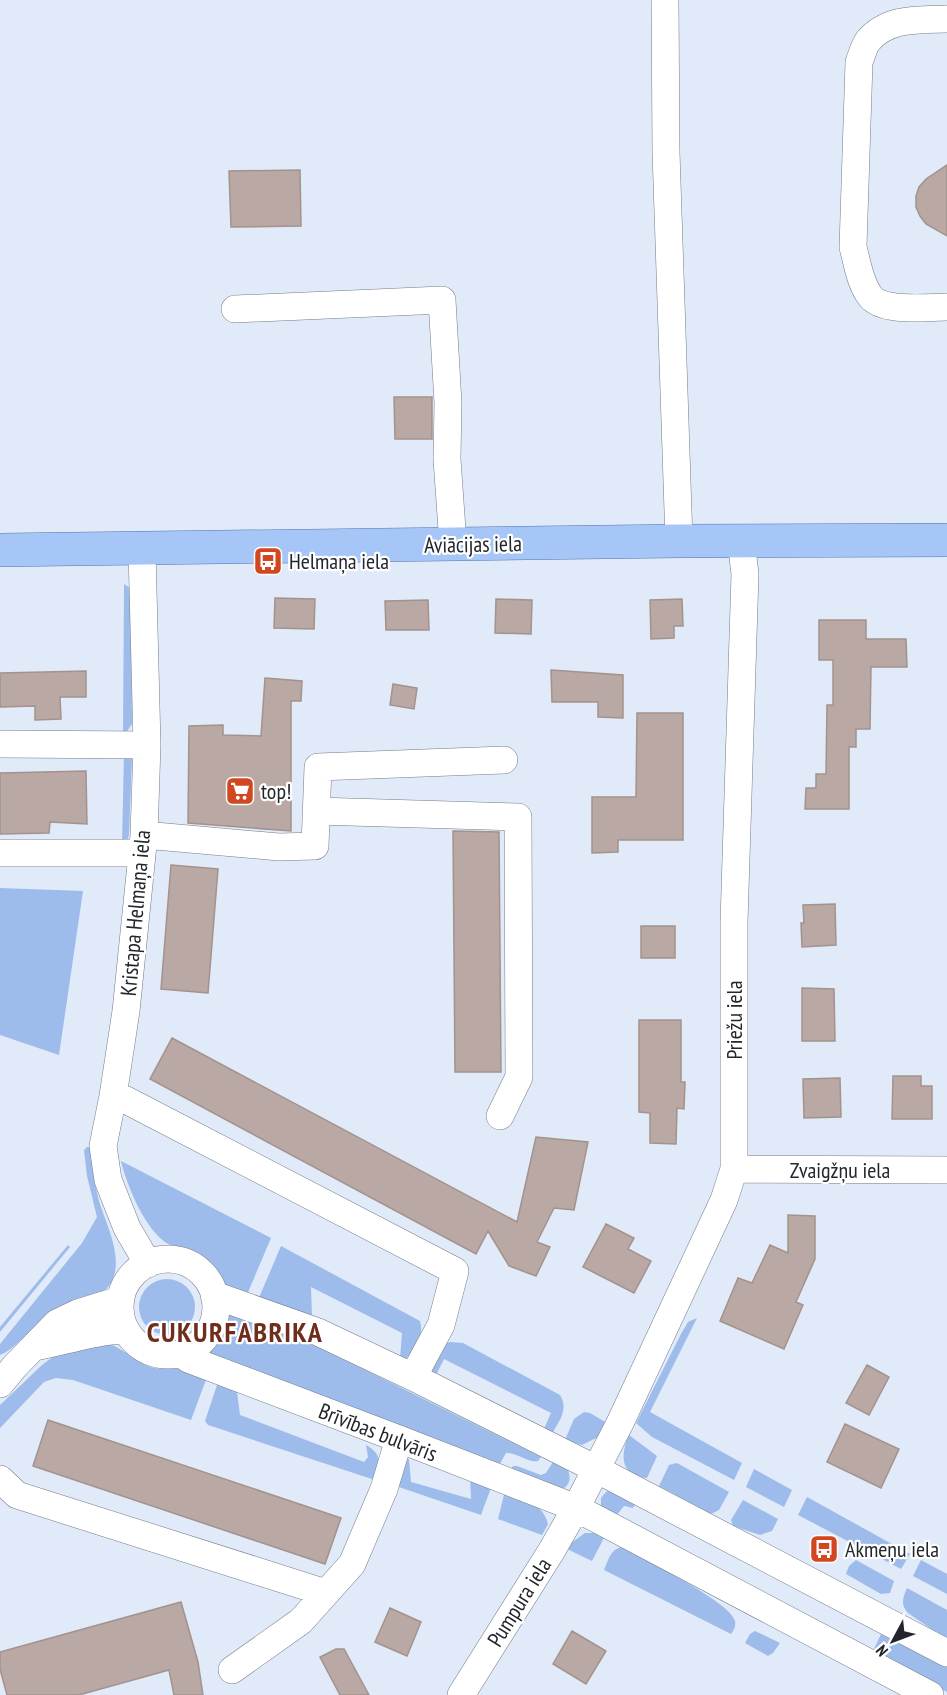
<svg xmlns="http://www.w3.org/2000/svg" width="947" height="1695" font-family="'PT Sans Narrow',sans-serif">
  <style>
    .green { fill: #9dbbeb }
    .building { fill: #b9a8a3; stroke: #a3928d; stroke-width: 1.5 }
    .lines { fill: none; stroke-linecap: round; stroke-linejoin: round }
    .minor-casing { stroke: #747c88; stroke-width: 28 }
    .major-casing { stroke: #5275ae; stroke-width: 34 }
    .minor { stroke: #fff; stroke-width: 27 }
    .major { stroke: #a7c6f8; stroke-width: 33 }
    .labels { text-anchor: middle; stroke-width: 4.5; stroke-linejoin: round; paint-order: stroke }
    .street-label { font-size: 22px; fill: #23262c; stroke: #fff }
    .poi-label { font-size: 22px; fill: #23262c; stroke: #fff; text-anchor: start }
    .district-label { font-size: 28px; font-weight: bold; letter-spacing: 1.5px; fill: #702d1b; stroke: #fff }
  </style>
  <rect width="100%" height="100%" fill="#e0eaf8"/>
  <path class="green" d="M124,584L130,588L131,595L132,724L123,737Z
    M124,752L132,759L129,835L127,841L122,845Z
    M0,888L83,891L59,1055L0,1035Z
    M87,1147H90C92,1165 94,1183 99,1201C108,1230 131,1271 101,1294C85,1307 61,1313 43,1322C27,1330 17,1348 0,1355V1344L82,1243L97,1217L87,1176L84,1150Z
    M121,1161L271,1238L246,1297C240,1294 233,1292 229,1289C219,1281 216,1268 206,1260C195,1251 180,1251 168,1244C145,1230 127,1186 121,1161Z
    M68,1245L70,1247L0,1332V1327Z
    M281,1246L420,1321C424,1335 417,1350 405,1359L400,1358L402,1333L311,1287L312,1316L258,1300Z
    M139 1307a28 28 0 1 1 56 0a28 28 0 1 1-56 0Z
    M230,1309L317,1346L541,1457L538,1461C527,1463 517,1452 506,1453L498,1467L206,1356C218,1342 226,1328 230,1309Z
    M697,1318L650,1412L742,1463L734,1480L652,1437L636,1423L681,1334L688,1322Z
    M450,1342L463,1343L560,1395C569,1409 559,1421 552,1434L543,1431L551,1413L444,1359L435,1377L431,1370L442,1345Z
    M110,1344C125,1350 136,1362 151,1367C161,1370 170,1367 180,1369C189,1370 198,1375 207,1377L191,1420L73,1380L56,1378L44,1382L0,1428V1405L42,1365L58,1353Z
    M218,1382L237,1392L240,1415L364,1462L368,1457L366,1445C383,1454 379,1464 378,1481L208,1425L205,1421Z
    M584,1412L590,1413L607,1423L602,1435L582,1445L565,1440L574,1419Z
    M629,1435L657,1456L647,1478C620,1477 620,1454 629,1435Z
    M409,1459L411,1482L471,1499L470,1477L492,1485L481,1515L393,1485L405,1460Z
    M553,1462L568,1470C571,1479 570,1484 562,1490L511,1469L513,1466H517L541,1475L546,1473Z
    M677,1463L729,1492L719,1510L711,1514L659,1486L669,1465Z
    M754,1469L792,1490L784,1507L746,1487Z
    M611,1490L636,1503L633,1508L624,1506L616,1516L601,1506V1498L606,1492Z
    M505,1491C523,1499 543,1503 548,1524L542,1535L498,1519Z
    M807,1497L910,1554L901,1569L798,1515Z
    M743,1500L778,1519L772,1531L760,1535L733,1526L731,1520Z
    M585,1533H595L605,1536L592,1561L567,1549L571,1543Z
    M621,1547C641,1558 731,1602 735,1621C736,1626 734,1630 731,1634L604,1570C608,1561 610,1550 621,1547Z
    M856,1560L894,1581L890,1593L881,1594L846,1574L849,1566Z
    M921,1560L947,1574V1594L913,1576Z
    M907,1588L947,1610V1640L908,1613C900,1604 903,1598 907,1588Z
    M755,1631L780,1643L773,1653L768,1656L745,1643L750,1634Z
    M882,1632L947,1666V1692L873,1651Z"/>
  <path class="building" d="M947,165V236L926,224L920,216L916,207V196L919,187L926,179Z
    M300,170L301,226L231,227L229,171Z
    M394,397H432V439H395Z
    M275,598L315,599L314,629L274,628Z
    M496,599L532,600L531,634L495,633Z
    M682,599L683,626H674V638L651,639L650,600Z
    M428,600L429,630H386L385,601Z
    M819,620H866V639H906L907,667H871L870,729H856V747H849V809H805L806,788H816V774H826L827,705H833V660H819Z
    M551,670L623,675V718L598,717V702H552Z
    M86,671V697H60L61,719L35,720V706L0,707V673Z
    M265,678L302,681L301,701H291V831L188,823L189,726L223,725V735L261,736Z
    M393,684L417,688L414,709L390,705Z
    M637,713H683V840H618V852L592,853V797H636Z
    M86,771L87,824L50,822L49,833L0,834V773Z
    M453,831L499,832L501,1072H455Z
    M171,865L218,869L208,993L161,989Z
    M835,904L836,945L802,947L801,923H804L803,905Z
    M641,926H675V958H641Z
    M802,988L834,989L835,1041H802Z
    M639,1020H681V1082H685L684,1109L677,1108L676,1144L650,1143V1113L639,1112Z
    M172,1038L517,1222L536,1137L588,1142L574,1210L554,1208L537,1242L550,1247L536,1276L509,1266L488,1231L476,1254L150,1079Z
    M893,1076H921V1086H932V1119H892Z
    M840,1078L841,1117L804,1118L803,1079Z
    M788,1215L815,1216V1259L796,1302L803,1305L784,1349L720,1321L738,1278L752,1283L770,1245L788,1253Z
    M606,1224L634,1238L628,1249L651,1261L634,1293L583,1267Z
    M867,1365L889,1377L869,1415L846,1403Z
    M48,1420L341,1518L325,1564L33,1466Z
    M845,1424L899,1449L881,1488L827,1462Z
    M181,1602L198,1662L203,1695H174L169,1670L79,1695H7L0,1669V1652Z
    M390,1608L421,1622L407,1656L375,1642Z
    M572,1631L606,1651L586,1684L553,1664Z
    M336,1649H344L369,1695H340L320,1657Z"/>
  <g class="lines">
    <g class="minor-casing">
      <path id="minor" d="M665,0L666,152L679,541
        M947,19C920,20 888,17 868,41C864,46 862,55 859,62L853,247C857,262 860,283 870,296C883,313 927,307 947,307
        M235,309L442,300L448,403L447,459L453,544
        M142,550L147,745L144,835L126,1011L113,1096L103,1146L108,1180L127,1228L148,1264
        M0,744L147,745
        M316,811L518,817L519,1077L500,1116
        M144,835L279,847L315,846L318,767L504,760
        M0,853H142
        M113,1096L126,1100L455,1271L441,1325L413,1377
        M734,1169L947,1170
        M120 1307a48 48 0 1 1 96 0a48 48 0 1 1-96 0Z
        M214,1295L318,1332L413,1377L596,1469L947,1653
        M35,1347C66,1341 94,1331 126,1330
        M183,1354L188,1359L399,1439L576,1508L930,1695
        M0,1384L15,1366L57,1323L78,1313L120,1300
        M0,1479L17,1495L326,1593
        M232,1670L301,1621L352,1564L384,1489L399,1439
        M461,1695L552,1550L576,1508L620,1423L724,1200L734,1169V922L745,574L741,541"/>
    </g>
    <g class="major-casing">
      <path id="major" d="M0,550L679,541L947,540"/>
    </g>
    <use href="#minor" class="minor"/>
    <use href="#major" class="major"/>
  </g>
  <defs>
    <g id="bus-square" transform="scale(1.5)"><rect x="-9" y="-9" width="18" height="18" rx="4" fill="#d14820" stroke="#fff"/><path d="M-5-6H5V4H4V6H2V4H-2V6H-4V4H-5ZM-3.5-4V0h7V-4ZM-3.5 1.2v1.5H-2V1.2ZM2 1.2v1.5H3.5V1.2Z" fill="#fff"/></g>
    <g id="supermarket-square" transform="scale(1.5)"><rect x="-9" y="-9" width="18" height="18" rx="4" fill="#d14820" stroke="#fff"/><path d="M-6-5.5h2.5l.6 2H6L4.5 2H-2.5L-4.4-4H-6ZM-1.5 3.2a1.3 1.3 0 1 0 .1 0ZM3 3.2a1.3 1.3 0 1 0 .1 0Z" fill="#fff"/></g>
  </defs>
  <g fill-rule="evenodd">
    <use href="#bus-square" x="268" y="561"/>
    <use href="#supermarket-square" x="240" y="791"/>
    <use href="#bus-square" x="824" y="1549"/>
  </g>
  <g class="labels">
    <g class="street-label">
      <text transform="translate(473 544) rotate(-1)" y="8">Aviācijas iela</text>
      <text transform="translate(135 913) rotate(-85)" y="8">Kristapa Helmaņa iela</text>
      <text transform="translate(734 1020) rotate(-90)" y="8">Priežu iela</text>
      <text x="840" y="1178">Zvaigžņu iela</text>
      <text transform="translate(378 1432) rotate(21)" y="8">Brīvības bulvāris</text>
      <text transform="translate(519 1602) rotate(-58)" y="8">Pumpura iela</text>
    </g>
    <g class="poi-label">
      <text x="289" y="569">Helmaņa iela</text>
      <text x="261" y="799">top!</text>
      <text x="845" y="1557">Akmeņu iela</text>
    </g>
    <g class="district-label">
      <text x="235" y="1342">CUKURFABRIKA</text>
    </g>
  </g>
  <g transform="translate(893 1641) rotate(229)" stroke="#ffffff" stroke-width="4.5" paint-order="stroke">
  <path d="M0-4.5L10 22L0 15L-10 22Z" fill="#23262c"/>
  <text y="-9" font-size="16" font-weight="bold" text-anchor="middle" fill="#23262c">N</text>
  </g>
</svg>
